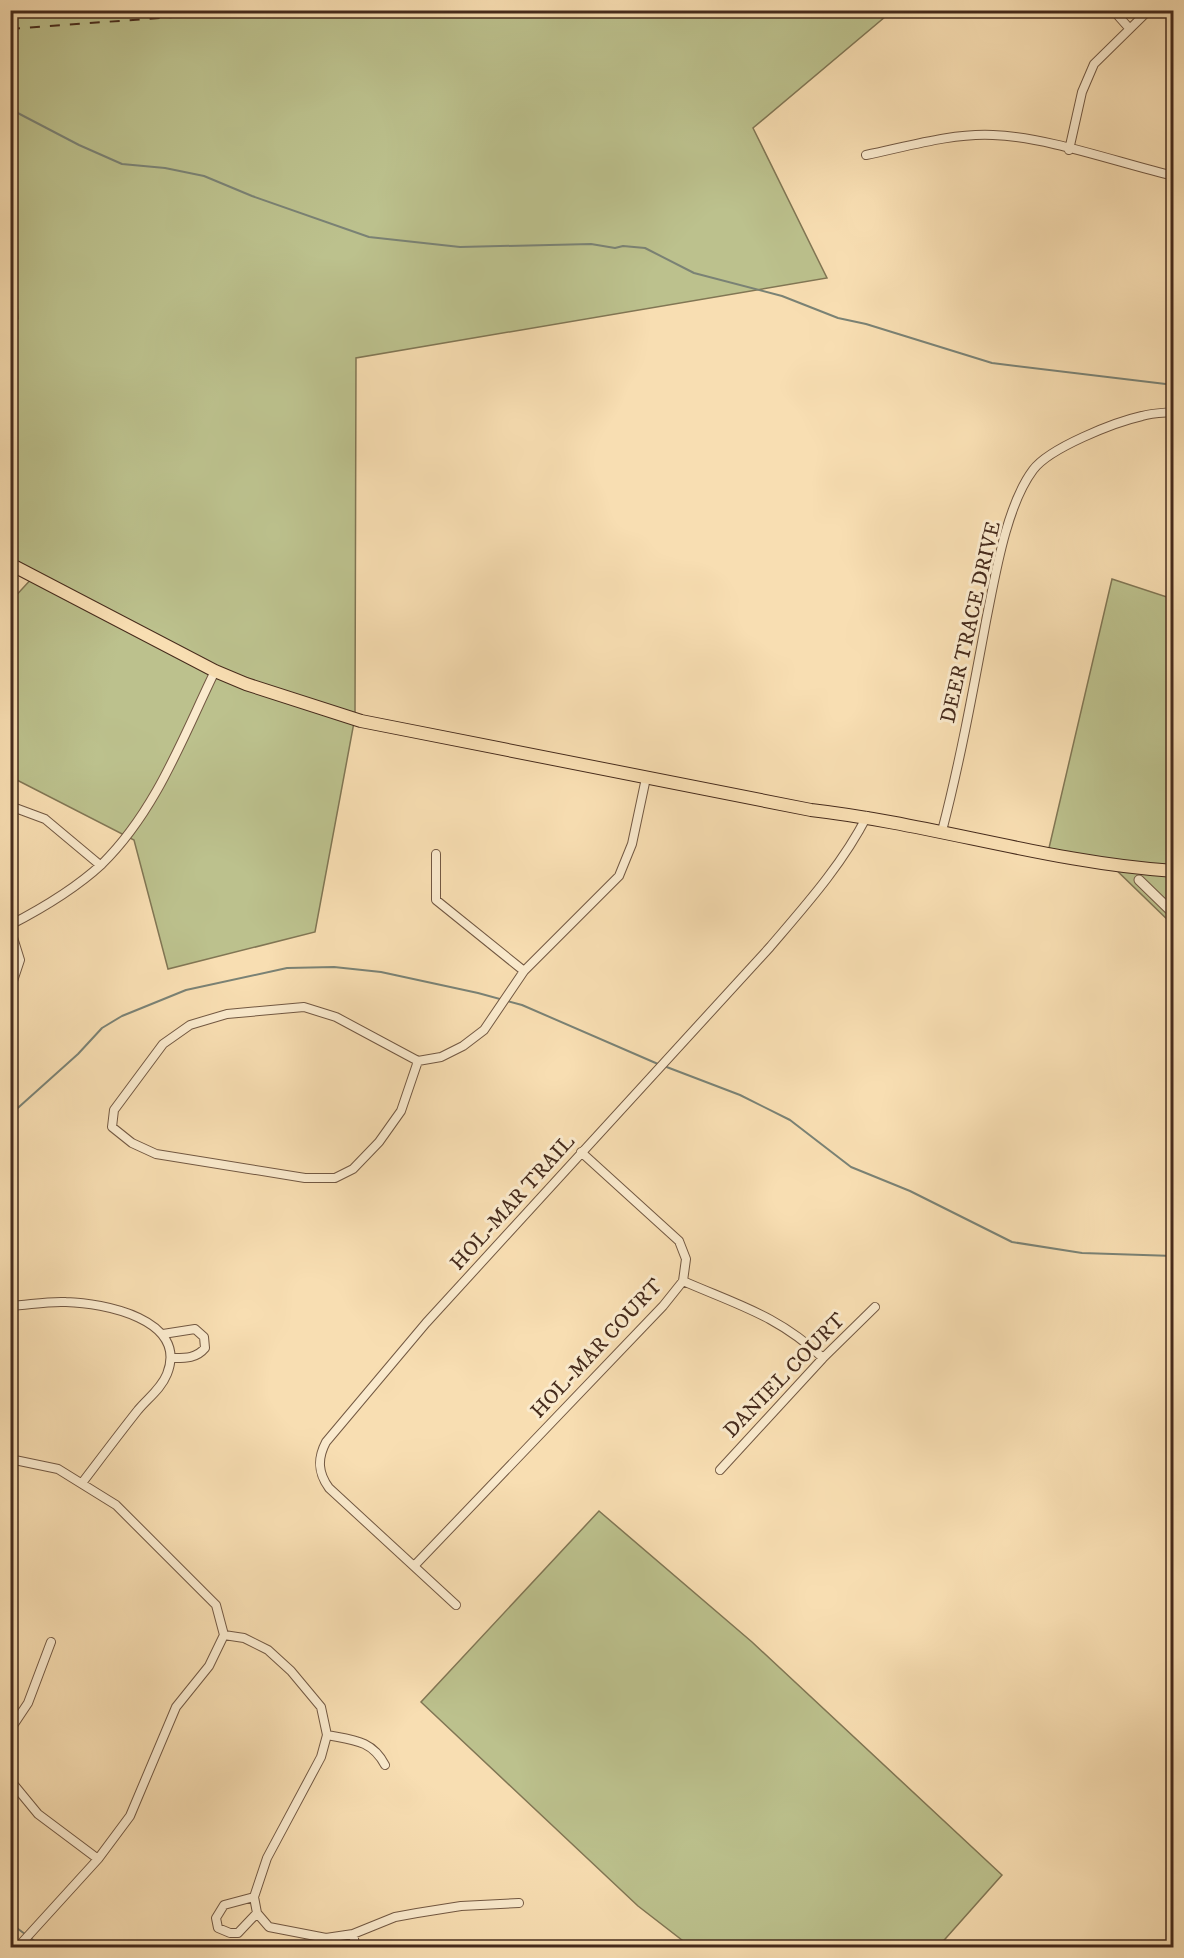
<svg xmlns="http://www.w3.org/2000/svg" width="1184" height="1958" font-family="'IM FELL DW Pica',serif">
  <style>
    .green { fill: #bcc18d; stroke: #817654; stroke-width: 1.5 }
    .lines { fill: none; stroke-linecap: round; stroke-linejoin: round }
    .stream { stroke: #7a8275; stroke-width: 2 }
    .minor-casing { stroke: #725842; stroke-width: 10 }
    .tertiary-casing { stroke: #725842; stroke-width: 11 }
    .primary-casing { stroke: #462b1c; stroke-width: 14 }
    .minor { stroke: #faeacd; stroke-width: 8 }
    .tertiary { stroke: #faeacd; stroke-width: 9 }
    .primary { stroke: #f8deb2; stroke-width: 12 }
    .rail { stroke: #462b1c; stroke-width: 2; stroke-dasharray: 10 10; stroke-linecap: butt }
    .labels { text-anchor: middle; stroke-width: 6; stroke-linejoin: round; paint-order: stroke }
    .street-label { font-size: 21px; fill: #462b1c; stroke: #faeacd }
  </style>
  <rect width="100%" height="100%" fill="#f8deb2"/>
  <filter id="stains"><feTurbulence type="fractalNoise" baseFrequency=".00333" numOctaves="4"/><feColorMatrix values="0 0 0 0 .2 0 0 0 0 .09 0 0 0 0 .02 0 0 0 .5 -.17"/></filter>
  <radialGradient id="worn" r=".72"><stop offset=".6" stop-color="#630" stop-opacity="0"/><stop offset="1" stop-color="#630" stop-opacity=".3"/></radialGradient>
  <path class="green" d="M11,11H892L753,128L827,278L356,358L355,717L315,932L168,969L134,840L11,777L10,602L35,575L10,563V326L18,319L10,201Z
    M1112,579L1173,599V925L1111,865L1049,848Z
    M599,1511L752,1642L1002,1875L938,1947H691L638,1906L421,1702Z"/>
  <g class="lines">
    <path class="stream" d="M10,99L16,174L10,243
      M12,110L79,145L122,164L165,168L204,176L252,196L369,237L460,247L591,244L615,248L623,246L645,248L694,273L782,296L838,318L866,324L992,363L1174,385
      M664,1066L740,1095L790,1120L851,1167L910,1191L1012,1242L1082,1253L1174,1256
      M10,1115L78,1054L102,1028L122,1016L186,990L287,968L334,967L381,972L478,993L522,1005L658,1064
      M10,1923L44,1948"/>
    <g class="minor-casing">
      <path id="minor" d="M1113,10L1129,28
        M1069,150L1082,92L1094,64L1149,10
        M866,155C906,147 951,133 993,135C1048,137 1119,163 1174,176
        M10,806L45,819L100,865
        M942,831C960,762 973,691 986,621C995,577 1006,506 1033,470C1049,448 1115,422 1142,416C1152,413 1163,413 1174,412
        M436,854V900L524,971
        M10,925C43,908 75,889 102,864C156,811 183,737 215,671
        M10,928L20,960L10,990
        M418,1061L401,1111L379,1142L353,1169L335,1178H305L156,1154L132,1143L112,1127L114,1110L163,1044L190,1025L227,1014L304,1007L336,1017L418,1061L441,1057L463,1046L484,1030L524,971L619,876L632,844L646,778
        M683,1281C738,1305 779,1316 823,1358
        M10,1306C29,1305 47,1301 66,1302C103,1303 189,1319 167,1374C161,1389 148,1398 138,1410C119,1434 101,1458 82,1483
        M163,1334L195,1329L204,1337L205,1348C196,1359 184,1358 171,1358
        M10,1459L58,1469L116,1505L216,1605L224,1635L209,1666L176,1707L130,1816L98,1859L17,1948
        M720,1470L823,1358L875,1307
        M415,1565L663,1306L683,1281L686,1259L679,1241L581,1152
        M456,1605L329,1488C318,1473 317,1459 326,1442L426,1323L770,947C805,906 842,865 867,816
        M224,1635L244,1638L268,1650L291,1671L321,1707L327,1735L321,1757L267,1858L254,1897L257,1913L269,1927L326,1938L353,1934L395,1917L417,1913L461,1906L519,1903
        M10,1730L28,1703L51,1642
        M327,1735C353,1740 372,1740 385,1765
        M10,1780L38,1814L98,1859
        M254,1897L224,1905L216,1918L218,1928L230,1933H238L257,1913
        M353,1934L356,1948"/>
    </g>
    <g class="tertiary-casing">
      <path id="tertiary" d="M1139,880L1174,914"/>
    </g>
    <g class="primary-casing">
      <path id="primary" d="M10,564L215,671L246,684L361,721L811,810C933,824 1051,863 1174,871"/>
    </g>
    <use href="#minor" class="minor"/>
    <use href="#tertiary" class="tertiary"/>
    <use href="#primary" class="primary"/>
    <path class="rail" d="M10,29L267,10"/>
  </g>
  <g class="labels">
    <g class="street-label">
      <text transform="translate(970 622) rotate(-77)" y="7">DEER TRACE DRIVE</text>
      <text transform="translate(512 1202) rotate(-48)" y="7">HOL-MAR TRAIL</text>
      <text transform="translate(596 1348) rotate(-47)" y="7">HOL-MAR COURT</text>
      <text transform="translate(784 1375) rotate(-46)" y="7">DANIEL COURT</text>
    </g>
  </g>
  <rect width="1184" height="1958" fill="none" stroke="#f8deb2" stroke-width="36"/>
  <rect x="12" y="12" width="1160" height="1934" fill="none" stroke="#462b1c" stroke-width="3"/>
  <rect x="18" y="18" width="1148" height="1922" fill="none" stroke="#462b1c" stroke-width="1.5"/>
  <rect width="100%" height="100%" filter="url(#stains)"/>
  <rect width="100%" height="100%" fill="url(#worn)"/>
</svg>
